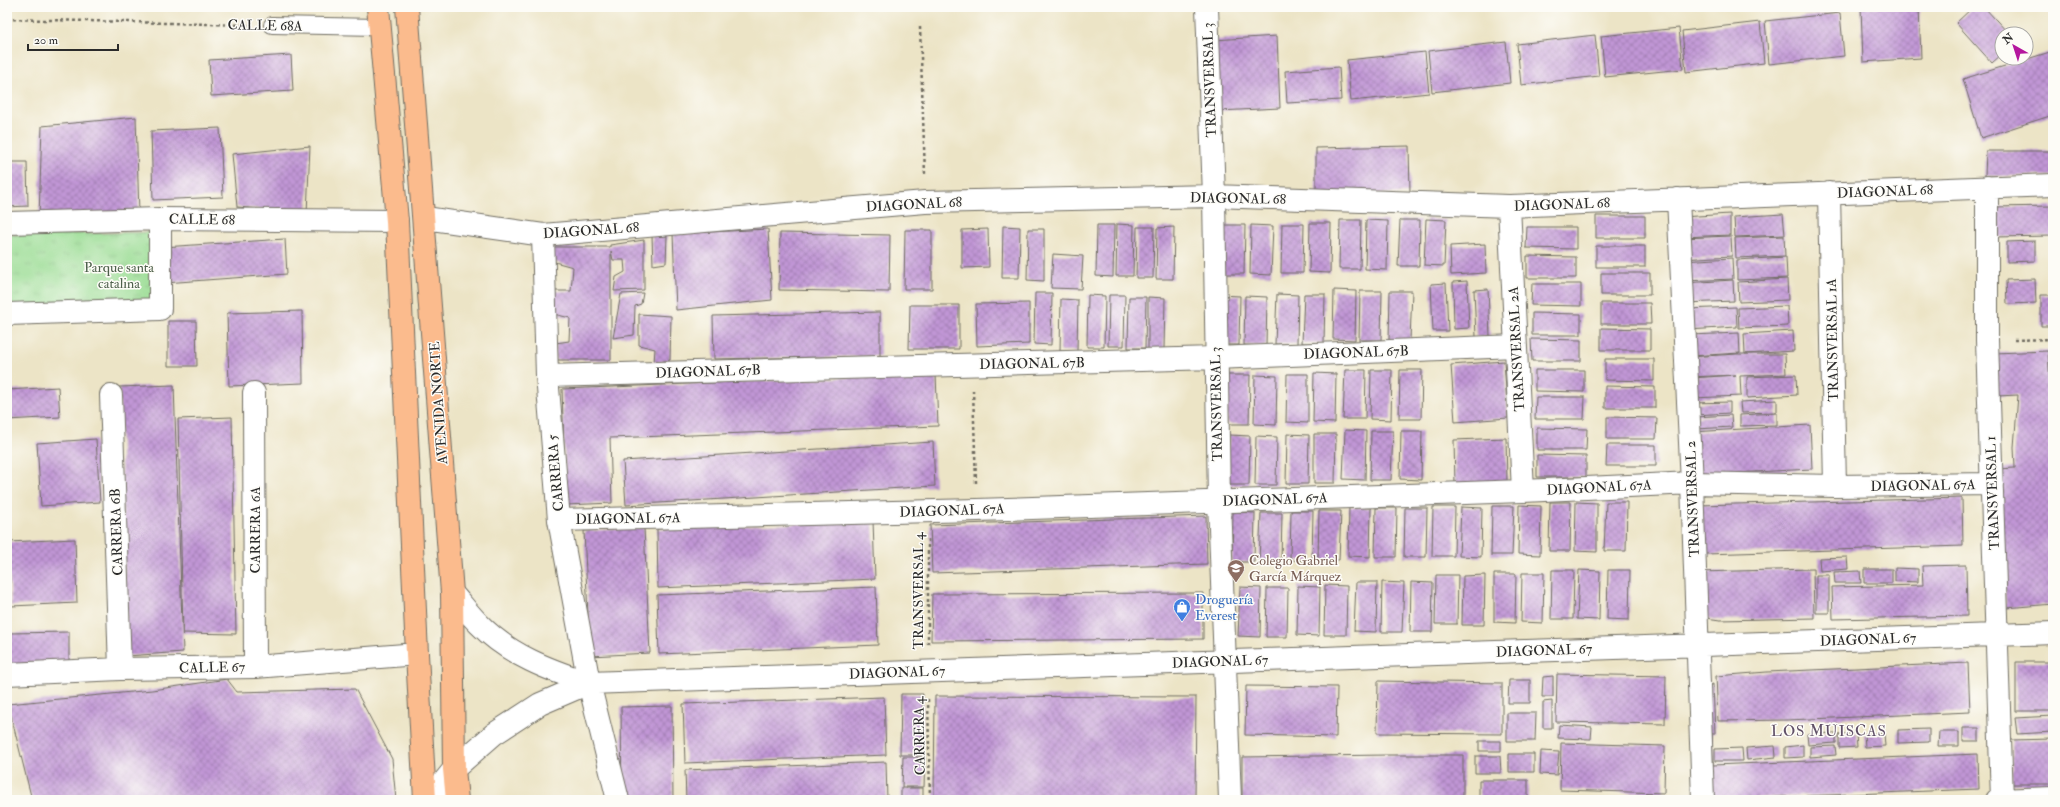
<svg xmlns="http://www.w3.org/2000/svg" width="2060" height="807" font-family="'IM FELL Double Pica',serif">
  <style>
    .park { fill: url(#park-tufts); stroke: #638460 }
    .building { fill: url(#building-cross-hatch) }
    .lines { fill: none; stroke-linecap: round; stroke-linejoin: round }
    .lane-casing { stroke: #6f6c61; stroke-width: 18 }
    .street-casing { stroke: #6f6c61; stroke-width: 24 }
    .primary-casing { stroke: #6f6c61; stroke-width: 24 }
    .path { stroke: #6f6c61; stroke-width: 2.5; stroke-dasharray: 3 3; stroke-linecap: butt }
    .lane { stroke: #fff; stroke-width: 16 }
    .street { stroke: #fff; stroke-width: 22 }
    .primary { stroke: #fbbb8d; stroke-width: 22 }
    .labels { text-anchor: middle; stroke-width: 3; stroke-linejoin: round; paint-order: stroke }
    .street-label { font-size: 14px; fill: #2b2b2b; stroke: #fdfcf7 }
    .park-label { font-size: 14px; fill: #4d604b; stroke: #fdfcf7 }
    .education-label { font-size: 14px; fill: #785e54; stroke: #fdfcf7; text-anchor: start }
    .shop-label { font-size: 14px; fill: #366cbe; stroke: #fdfcf7; text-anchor: start }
    .neighbourhood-label { font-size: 15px; letter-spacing: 1px; fill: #605067; stroke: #fdfcf7 }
  </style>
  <defs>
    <pattern id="park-tufts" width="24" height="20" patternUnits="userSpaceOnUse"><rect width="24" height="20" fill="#9bdd95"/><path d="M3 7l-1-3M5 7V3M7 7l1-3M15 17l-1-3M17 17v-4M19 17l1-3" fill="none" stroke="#86be81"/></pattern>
    <pattern id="building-cross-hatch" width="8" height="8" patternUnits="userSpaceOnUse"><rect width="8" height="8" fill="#c196d6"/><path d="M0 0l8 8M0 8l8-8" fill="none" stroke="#9d7bae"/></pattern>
  </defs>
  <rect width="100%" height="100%" fill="#fdfcf7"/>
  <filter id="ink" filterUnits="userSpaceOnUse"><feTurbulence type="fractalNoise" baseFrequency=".025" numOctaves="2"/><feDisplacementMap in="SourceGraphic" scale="8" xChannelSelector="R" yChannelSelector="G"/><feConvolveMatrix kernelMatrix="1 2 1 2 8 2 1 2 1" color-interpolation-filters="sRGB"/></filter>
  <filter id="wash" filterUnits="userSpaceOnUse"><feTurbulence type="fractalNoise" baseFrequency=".012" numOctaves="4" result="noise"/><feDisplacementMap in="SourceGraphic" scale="16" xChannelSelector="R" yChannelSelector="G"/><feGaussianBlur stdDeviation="0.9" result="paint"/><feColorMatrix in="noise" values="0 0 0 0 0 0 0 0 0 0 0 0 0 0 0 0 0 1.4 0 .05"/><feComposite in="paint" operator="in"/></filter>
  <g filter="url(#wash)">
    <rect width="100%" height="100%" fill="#ece4c6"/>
    <path class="park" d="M167,232L169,317L7,320V235Z"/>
    <g id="blocks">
      <path class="building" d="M1861,7H1919L1921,58L1863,62Z
        M1973,7H1984L2009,34H2002V54L1992,63L1956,23Z
        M1840,13L1844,56L1769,64L1765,21Z
        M1760,22L1764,63L1686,72L1682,31Z
        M1679,28L1683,69L1605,77L1601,36Z
        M1595,35L1599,76L1521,85L1517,44Z
        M1277,36L1280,108L1219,111L1214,40Z
        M1506,42L1510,83L1432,92L1428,51Z
        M2053,51V115L1981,138L1963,79Z
        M1425,52L1429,93L1351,101L1347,60Z
        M291,55L293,91L211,96L209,60Z
        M1339,67L1341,100L1287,103L1285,71Z
        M136,117L139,214L39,217L42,126Z
        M220,128L223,197L153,200L151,131Z
        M310,146L307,213L237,207L232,154Z
        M1409,146L1410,193L1316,195V148Z
        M1986,151H2053V176H1985Z
        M7,162H27L28,206L7,207Z
        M2053,206V236L1993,237V207Z
        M1730,214V235L1681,237V217Z
        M1783,214L1785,235L1735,237L1734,217Z
        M1596,216H1645V238H1596Z
        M1426,219L1446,220L1444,266L1424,265Z
        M1340,220H1361L1360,269H1339Z
        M1366,220L1388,221L1387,270L1365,269Z
        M1400,220H1420L1419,266H1398Z
        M1310,223H1331L1330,273L1309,272Z
        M1117,224L1134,225L1133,276H1116Z
        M1282,224H1304L1303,273H1281Z
        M1097,225H1114L1113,277L1096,276Z
        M1224,225H1245L1244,274H1223Z
        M1251,225L1273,226L1271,275L1250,274Z
        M1003,226L1020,227L1019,278H1002Z
        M1137,227H1154L1153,278H1136Z
        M1174,227L1173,279H1156L1157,228Z
        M1527,227H1576V249L1526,248Z
        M768,229L772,300L676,310L673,234Z
        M988,229L989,267L962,268V230Z
        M1028,229H1044V281L1027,280Z
        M905,230H932V289H904Z
        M780,233L890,235L889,292L779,290Z
        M652,236H667L666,263L653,265Z
        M1731,236L1732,256L1682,259V238Z
        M1784,236L1785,256L1736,258L1735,238Z
        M285,239L287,274L165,283L163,247Z
        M644,240V290L614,291L616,277L625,272L624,260H613L611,251V360H555L556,343L569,341L570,318L554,314V291H571L573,267L551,261L553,247H610V245Z
        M2035,241V261L2007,262V242Z
        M1485,244L1486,273L1451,275L1450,246Z
        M1596,246H1645V267H1596Z
        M1053,254L1083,256L1081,289L1051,288Z
        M1527,256L1576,257V278H1527Z
        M1786,257L1787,278L1737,280V260Z
        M1732,258L1733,279L1684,281L1683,261Z
        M1601,273H1650V295H1601Z
        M1787,279L1788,300L1739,302L1738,282Z
        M2035,279L2036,303L2007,304L2006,280Z
        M1733,280L1734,301L1685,303L1684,283Z
        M1467,281L1469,328L1454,329L1453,282Z
        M1446,283L1448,331H1433L1431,284Z
        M1532,284H1581V306L1531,305Z
        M1488,289L1490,336L1476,337L1474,290Z
        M1334,290L1356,291L1355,340L1333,339Z
        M1360,291H1382L1381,340H1359Z
        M1390,291H1412L1410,340H1389Z
        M643,293L641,304L635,306L634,335L613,338L621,294Z
        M1035,293H1052L1051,345L1034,344Z
        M1277,294L1298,295L1297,344H1275Z
        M1304,294H1325L1324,343H1302Z
        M1088,295L1105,296L1104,347H1087Z
        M1109,295H1125L1124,346H1108Z
        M1218,295L1240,296L1239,345H1217Z
        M2041,295H2053V326H2041Z
        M1245,296L1267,297L1266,346L1244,345Z
        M1129,297H1146L1145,348H1128Z
        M1148,297L1165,298L1164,349H1148Z
        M1061,299L1078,300L1077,351H1060Z
        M1029,303V344L977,346L976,304Z
        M1601,303H1650L1651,324H1601Z
        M910,305H959V349H909Z
        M1787,306L1788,326L1739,328L1738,308Z
        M1736,307L1737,327L1688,330L1687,309Z
        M302,311L303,383L229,386L227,313Z
        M880,312V356L714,359L713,316Z
        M1532,313L1581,314V335H1532Z
        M639,314L671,316L670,360L654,363L655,349L639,345Z
        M168,321H196L197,366H168Z
        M1601,328L1650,329V350H1601Z
        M1793,331L1794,351L1745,354L1744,334Z
        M1739,333L1740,353L1691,356L1690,335Z
        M1531,339L1581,340V361H1532Z
        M2048,351L2053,441V604L2006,608L1997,469L2015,468L2014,447L2018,395L1997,396L1994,353Z
        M1737,354H1785L1786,374L1740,376L1741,396L1692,398L1691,378L1736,375L1689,377L1688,357Z
        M1605,359H1654V381L1605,380Z
        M1504,361L1508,418L1455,422L1451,365Z
        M1345,370H1366L1365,419H1343Z
        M1371,370H1392L1391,420L1370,419Z
        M1400,370H1422L1421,419H1399Z
        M1535,370H1584V392L1535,391Z
        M1314,373L1336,374L1335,423L1313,422Z
        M936,374L938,426L610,438L612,503L566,505L562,389Z
        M1287,374H1308V423L1286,422Z
        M1228,375H1250L1249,424H1227Z
        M1255,375L1277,376L1276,425L1254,424Z
        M1796,375L1797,395L1747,398V377Z
        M174,385L183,652L127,656L119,387Z
        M1605,386L1655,387V408H1605Z
        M58,387L60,417L7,420V390Z
        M1536,397H1585L1584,419H1535Z
        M1777,400V412L1741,413L1740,402Z
        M1730,402V413L1694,415L1693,403Z
        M1777,413V425L1740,426V415Z
        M1731,415L1732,427L1696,429L1695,417Z
        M232,417L236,634L183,633L178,419Z
        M1607,417L1657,418L1656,439H1607Z
        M1810,425L1812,469L1696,475L1692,432Z
        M1537,428L1587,429L1586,450H1537Z
        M1345,430L1366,431L1365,480L1343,479Z
        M1371,431H1393L1391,480H1370Z
        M1401,431H1422L1421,480L1400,479Z
        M1287,434L1309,435L1308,484H1286Z
        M1314,434H1336L1335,483H1314Z
        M1229,435L1250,436L1249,485H1227Z
        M1256,436L1277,437L1276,485H1255Z
        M1506,438L1507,482L1455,485L1454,440Z
        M96,439L100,502L41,506L37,443Z
        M933,442L935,486L626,505L623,461Z
        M1607,445H1656V466H1606Z
        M1537,455L1586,456V477H1537Z
        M1962,498L1963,546L1705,554L1698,505Z
        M1550,502H1571L1570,551H1549Z
        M1576,502L1597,503V552L1575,551Z
        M1606,502H1627L1626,551H1604Z
        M1519,505L1541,506L1540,555L1518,554Z
        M1492,506H1514L1512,555H1491Z
        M1349,507L1371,508L1370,557L1348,556Z
        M1433,507H1455L1454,556H1432Z
        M1461,507L1482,508L1481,557L1459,556Z
        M1376,508H1397L1396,557H1375Z
        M1405,508H1427L1426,557H1404Z
        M1291,511H1313L1312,561L1290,560Z
        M1319,511H1341L1339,560H1318Z
        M1233,512L1255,513L1254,562H1232Z
        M1261,513H1282L1281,562H1259Z
        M1206,516L1207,564L932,573L930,525Z
        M873,521L875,579L658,588L657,529Z
        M644,528L650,653L590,656L584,531Z
        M75,539L77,603L11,606L8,542Z
        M1847,557L1848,569L1820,571L1819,558Z
        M1966,565L1967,616L1833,619L1832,587L1923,585L1922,566Z
        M1895,568L1918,569V582L1895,581Z
        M1813,569L1814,618L1720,620L1699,617V572Z
        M1864,569H1892V583H1864Z
        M1552,570H1574L1573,619H1551Z
        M1579,570L1600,571L1599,620L1577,619Z
        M1608,570H1630L1629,620L1607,619Z
        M1860,571L1861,583H1835L1834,572Z
        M1522,573H1544L1543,623L1521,622Z
        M1494,574H1516L1515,623L1494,622Z
        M1436,575H1458L1457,624H1435Z
        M1485,575L1484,625H1462L1463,576Z
        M1816,575H1829V613H1816Z
        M1356,582H1377L1376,632L1354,631Z
        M1382,582L1404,583L1402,632H1381Z
        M1411,582L1433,583L1432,632H1410Z
        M1325,585L1347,586L1346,635H1324Z
        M1298,586L1320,587L1319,636L1297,635Z
        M876,587L878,645L659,654L657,595Z
        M1240,587L1261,588L1260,637L1238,636Z
        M1267,588H1288L1287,637H1266Z
        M1203,593V639L931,641L932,594Z
        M69,632V663L9,665L8,633Z
        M2016,662H2053V711H2016Z
        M1968,663L1970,712L1787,720L1718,721L1716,676L1767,672Z
        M1557,674L1666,676L1665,724L1556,722Z
        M1553,676V697H1542L1543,677Z
        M227,679L237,692L355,689L392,759L396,800H32L8,704L152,690Z
        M1509,680H1530V703H1508Z
        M1378,681L1502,683V734L1377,733Z
        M1713,684L1715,733H1712L1713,765L1978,754L1979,789L1705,800L1707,686Z
        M1246,686L1337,687L1336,737L1245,735Z
        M901,694H923L922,755H900Z
        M935,696L1196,697L1195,800H934Z
        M884,697L886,755L685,763L683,704Z
        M1552,701V728H1543V702Z
        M672,706L673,800H622L621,707Z
        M1507,713H1536L1535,741H1507Z
        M2053,716V732L2017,734L2015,718Z
        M1559,725L1592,727L1591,739L1558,738Z
        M1963,728H1979V741H1963Z
        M1929,729V742L1898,743V730Z
        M1939,732H1959V746H1938Z
        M1836,733V743L1808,745L1807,734Z
        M1856,733L1857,747L1839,748V734Z
        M1884,733L1885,746L1865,747L1864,734Z
        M2053,739V784H2012L2011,740Z
        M1479,741H1501V751H1479Z
        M1561,743L1665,746L1664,793L1560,790Z
        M1803,745V757L1785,758V747Z
        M1775,746L1776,757L1747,760L1746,748Z
        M1835,746L1836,755L1810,757V747Z
        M1742,748L1743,761H1715V749Z
        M1541,751L1559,752L1557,775L1540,774Z
        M1509,754H1534V772H1509Z
        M1387,755H1463V800H1242V757Z
        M1475,756H1500L1501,773H1475Z
        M903,757H925L924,787H902Z
        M886,762L887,800H686L685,770Z
        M1479,780H1528V800H1479Z
        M901,788H923V800H901Z"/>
    </g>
  </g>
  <g filter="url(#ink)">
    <use href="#blocks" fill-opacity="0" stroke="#6f6c61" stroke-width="1"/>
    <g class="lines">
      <g class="lane-casing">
        <path id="lane" d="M272,25L379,27"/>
      </g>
      <g class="street-casing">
        <path id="street" d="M1207,7L1214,196L1219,501L1230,800
          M1987,187V340L2002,800
          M1829,193L1835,486
          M1678,199L1692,483L1703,800
          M1509,206L1523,491
          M425,218L543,235L925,202L1214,196L1509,206L2053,185
          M7,223L160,219L397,221
          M543,235L547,376L559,520L589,683L618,800
          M7,314L160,309V219
          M547,376L1215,358L1516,346
          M254,393L255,667
          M111,395L120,669
          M559,520L977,510L1523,491L1692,483L1835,486L1992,484
          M452,593C461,603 469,614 479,624C509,655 549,670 589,683
          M7,674L120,669L255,667L417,654
          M429,800L454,769L494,734L540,704L589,683L2053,633
          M1997,800L2053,798"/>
      </g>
      <g class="primary-casing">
        <path id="primary" d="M378,7L397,221L417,654L425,800
          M407,7L452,593L454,769L457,800"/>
      </g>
      <path class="path" d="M7,19L248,25
        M920,27L925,175
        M2014,340L2053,339
        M973,390L976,483
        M928,539V646
        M928,699L930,800"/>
      <use href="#lane" class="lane"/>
      <use href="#street" class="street"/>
      <use href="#primary" class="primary"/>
    </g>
  </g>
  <defs>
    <g id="school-pin" transform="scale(0.9)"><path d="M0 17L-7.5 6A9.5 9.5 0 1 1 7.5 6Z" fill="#8d6e63" stroke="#fdfcf7"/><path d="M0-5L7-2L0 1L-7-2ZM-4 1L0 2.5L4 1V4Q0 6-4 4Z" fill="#fff"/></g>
    <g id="shop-pin" transform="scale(0.9)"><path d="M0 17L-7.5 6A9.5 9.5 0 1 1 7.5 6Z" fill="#3f7fe0" stroke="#fdfcf7"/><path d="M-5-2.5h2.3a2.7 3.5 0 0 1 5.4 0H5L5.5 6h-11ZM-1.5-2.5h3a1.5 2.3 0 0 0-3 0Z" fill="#fff"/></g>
  </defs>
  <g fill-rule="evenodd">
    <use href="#school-pin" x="1236" y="568"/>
    <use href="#shop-pin" x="1182" y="607"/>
  </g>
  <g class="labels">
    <g class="street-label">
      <text transform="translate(265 25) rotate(1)" y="5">CALLE 68A</text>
      <text transform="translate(1209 80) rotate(-92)" y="5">TRANSVERSAL 3</text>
      <text transform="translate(1885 191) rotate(-2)" y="5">DIAGONAL 68</text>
      <text transform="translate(1238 198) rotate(1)" y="5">DIAGONAL 68</text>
      <text transform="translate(914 204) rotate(-3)" y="5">DIAGONAL 68</text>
      <text transform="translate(1562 204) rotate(-2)" y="5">DIAGONAL 68</text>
      <text transform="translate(202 219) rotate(1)" y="5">CALLE 68</text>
      <text transform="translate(591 230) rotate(-4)" y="5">DIAGONAL 68</text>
      <text transform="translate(1832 340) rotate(-91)" y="5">TRANSVERSAL 1A</text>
      <text transform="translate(1516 349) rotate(-93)" y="5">TRANSVERSAL 2A</text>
      <text transform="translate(1356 352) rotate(-2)" y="5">DIAGONAL 67B</text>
      <text transform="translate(1032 363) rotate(-1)" y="5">DIAGONAL 67B</text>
      <text transform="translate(708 371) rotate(-2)" y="5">DIAGONAL 67B</text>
      <text transform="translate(438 403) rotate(-94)" y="5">AVENIDA NORTE</text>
      <text transform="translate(1216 404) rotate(-91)" y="5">TRANSVERSAL 3</text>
      <text transform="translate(555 473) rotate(-95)" y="5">CARRERA 5</text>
      <text transform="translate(1923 485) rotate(-1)" y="5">DIAGONAL 67A</text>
      <text transform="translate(1599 487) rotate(-3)" y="5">DIAGONAL 67A</text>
      <text transform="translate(1992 493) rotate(-92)" y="5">TRANSVERSAL 1</text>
      <text transform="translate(1275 499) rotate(-2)" y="5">DIAGONAL 67A</text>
      <text transform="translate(1692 499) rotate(-92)" y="5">TRANSVERSAL 2</text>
      <text transform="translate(952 510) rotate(-2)" y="5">DIAGONAL 67A</text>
      <text transform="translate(628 518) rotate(-1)" y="5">DIAGONAL 67A</text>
      <text transform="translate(255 530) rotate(-90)" y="5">CARRERA 6A</text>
      <text transform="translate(116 532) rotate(-92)" y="5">CARRERA 6B</text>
      <text transform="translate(918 591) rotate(-90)" y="5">TRANSVERSAL 4</text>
      <text transform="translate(1868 639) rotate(-2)" y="5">DIAGONAL 67</text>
      <text transform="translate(1544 650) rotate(-2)" y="5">DIAGONAL 67</text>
      <text transform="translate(1220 661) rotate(-2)" y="5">DIAGONAL 67</text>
      <text transform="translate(212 667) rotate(-1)" y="5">CALLE 67</text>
      <text transform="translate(897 672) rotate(-2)" y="5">DIAGONAL 67</text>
      <text transform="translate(919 736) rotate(-91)" y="5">CARRERA 4</text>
    </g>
    <g class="park-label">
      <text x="119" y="272">Parque santa<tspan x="119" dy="16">catalina</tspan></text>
    </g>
    <g class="education-label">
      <text x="1249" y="565">Colegio Gabriel<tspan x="1249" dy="16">García Márquez</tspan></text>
    </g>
    <g class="shop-label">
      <text x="1195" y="604">Droguería<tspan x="1195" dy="16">Everest</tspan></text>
    </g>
    <g class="neighbourhood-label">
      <text x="1829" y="736">LOS MUISCAS</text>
    </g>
  </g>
  <rect width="2060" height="807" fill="none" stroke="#fdfcf7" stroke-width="24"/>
  <g transform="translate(2014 46) rotate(321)"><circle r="19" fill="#fdfcf7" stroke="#a9a8a5"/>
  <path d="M0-3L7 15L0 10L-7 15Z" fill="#b5179e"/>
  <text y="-6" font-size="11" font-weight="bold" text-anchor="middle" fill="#2b2b2b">N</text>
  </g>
  <path d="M28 44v6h90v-6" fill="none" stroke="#2b2b2b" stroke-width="2"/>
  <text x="34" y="44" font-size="12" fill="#2b2b2b" stroke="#fdfcf7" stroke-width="3" paint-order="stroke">20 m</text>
</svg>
